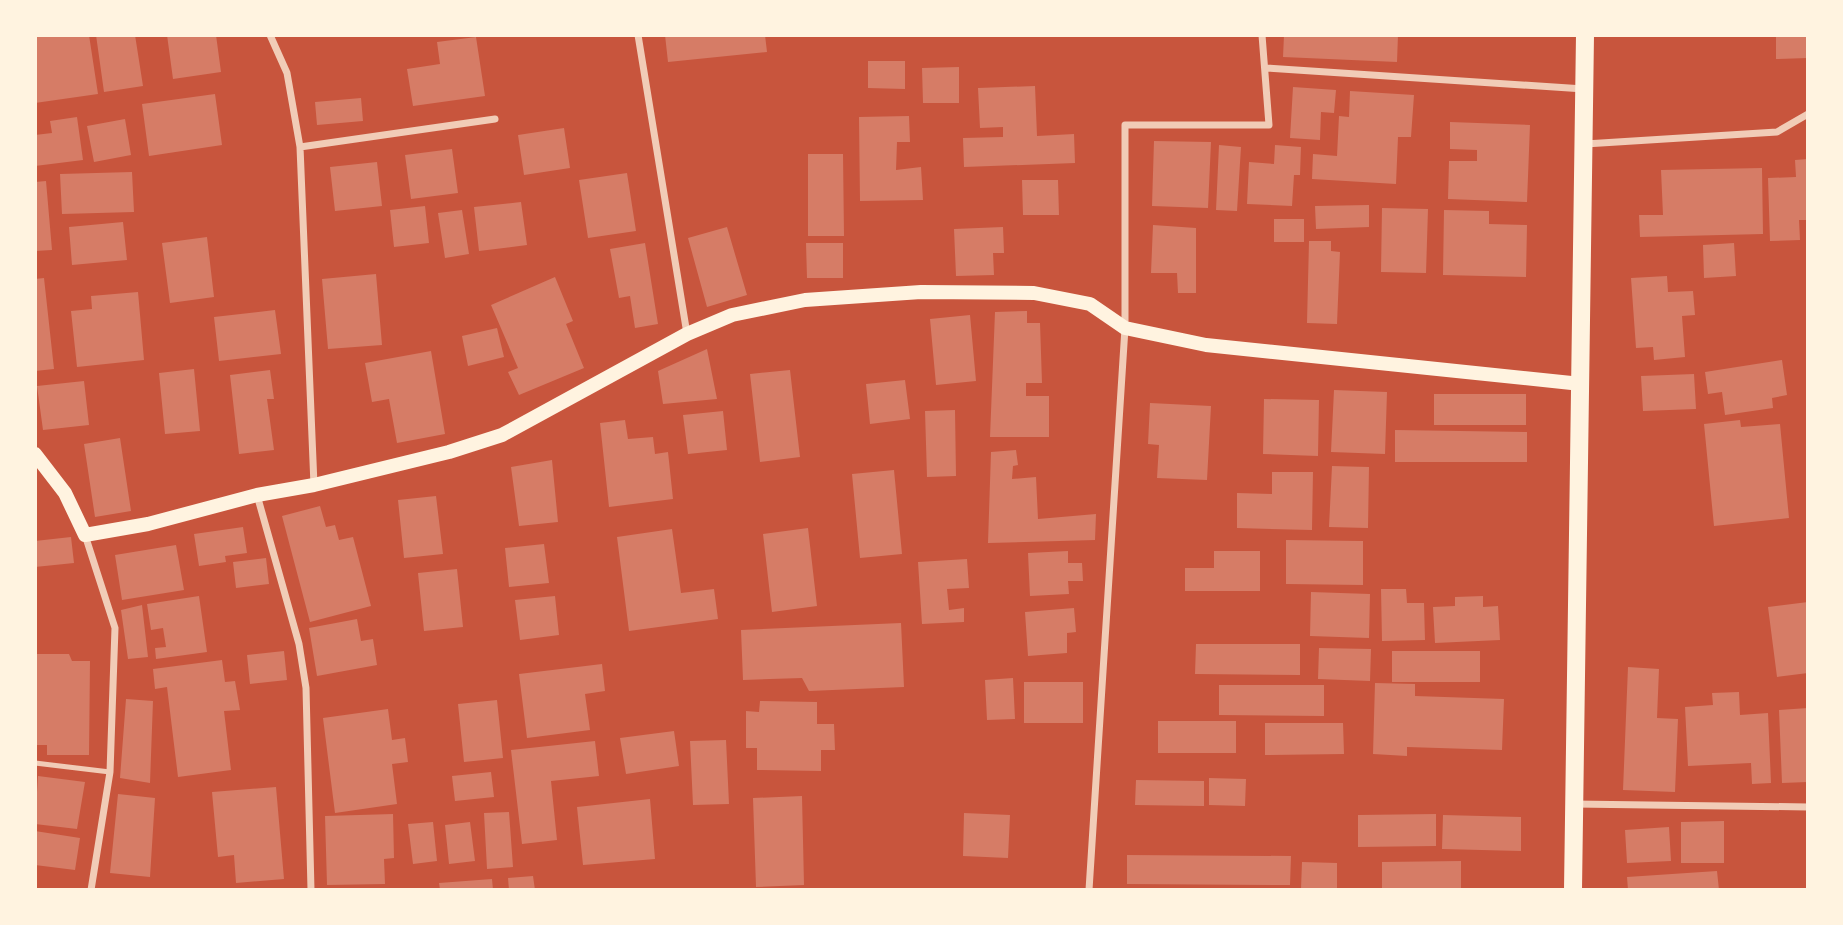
<svg xmlns="http://www.w3.org/2000/svg" width="1843" height="925" font-family="'Space Grotesk',sans-serif">
  <style>
    .building { fill: #d67c66 }
    .lines { fill: none; stroke-linecap: round; stroke-linejoin: round }
    .service { stroke: #f1ccb7; stroke-width: 5 }
    .minor { stroke: #f1ccb7; stroke-width: 7 }
    .secondary { stroke: #fff3e0; stroke-width: 14 }
    .primary { stroke: #fff3e0; stroke-width: 18 }
  </style>
  <rect width="100%" height="100%" fill="#c8553d"/>
  <path class="building" d="M35,35H89L98,94L35,103Z
    M96,35H135L143,86L104,92Z
    M167,35H216L221,72L173,79Z
    M665,35H765L767,52L668,62Z
    M1284,35H1398L1397,62L1283,57Z
    M1776,35H1808V58L1776,59Z
    M476,37L485,96L413,106L407,69L440,64L437,42Z
    M868,61H905V89L868,88Z
    M959,67V103H923L922,68Z
    M1035,86L1037,136L1074,134L1075,163L964,167L963,138L1003,137V127L980,128L978,88Z
    M1293,87L1336,90L1334,113L1321,112L1320,140L1290,138Z
    M1350,91L1414,95L1411,137H1398L1396,184L1312,179L1313,154L1337,156L1339,116L1349,117Z
    M215,94L222,145L149,156L142,104Z
    M361,98L363,121L317,125L315,102Z
    M909,116L910,142H897L896,170L921,167L923,200L860,201L859,117Z
    M77,117L83,160L35,166V135L52,133L50,121Z
    M125,119L131,155L94,162L87,126Z
    M1450,122L1530,125L1527,202L1448,199L1449,161H1477V150L1450,149Z
    M564,128L570,168L524,175L518,135Z
    M1154,141L1211,142L1208,208L1152,206Z
    M1219,145L1241,147L1237,211L1216,210Z
    M1275,145L1301,147L1300,175H1294L1292,206L1247,204L1249,162L1274,164Z
    M452,149L458,193L411,199L405,155Z
    M808,154H843L844,236H808Z
    M1808,159V220H1799L1800,240L1770,241L1768,178L1796,177L1795,160Z
    M377,162L382,206L335,211L330,167Z
    M1762,168L1763,234L1640,237L1639,215H1663L1661,170Z
    M132,172L134,212L62,214L60,174Z
    M627,173L636,231L588,238L579,180Z
    M1022,180H1058L1059,215H1023Z
    M46,181L52,250L35,251V182Z
    M521,202L527,245L479,251L474,207Z
    M1369,205V227L1316,229L1315,206Z
    M425,206L429,243L394,247L390,210Z
    M1382,208L1428,209L1426,273L1381,272Z
    M462,210L469,254L445,258L438,213Z
    M1444,210L1489,211V224L1527,225L1526,277L1443,275Z
    M1274,219H1304V242H1274Z
    M123,222L127,260L72,265L69,227Z
    M1153,225L1196,228V293H1178L1177,273H1151Z
    M727,227L747,295L707,307L688,238Z
    M1003,227L1004,253H993L994,275L956,276L954,229Z
    M207,237L214,297L170,303L162,243Z
    M1309,241H1331V251L1340,252L1337,324L1307,323Z
    M645,243L658,324L635,328L630,296L619,298L610,249Z
    M806,243H843V278H807Z
    M1734,243L1736,276L1704,278L1703,245Z
    M376,274L382,345L328,349L322,279Z
    M1667,276L1668,292L1693,291L1695,315L1682,316L1685,357L1654,360L1653,347L1636,348L1631,278Z
    M555,277L573,321L566,324L584,368L519,395L508,372L518,368L491,305Z
    M44,278L54,369L35,371V279Z
    M138,292L144,360L77,367L71,311L92,309L91,296Z
    M275,310L281,354L219,361L214,317Z
    M1027,311V323H1040L1042,383H1026V396H1049V437H990L995,312Z
    M970,315L976,381L936,385L930,319Z
    M497,328L504,357L468,366L462,336Z
    M707,349L717,399L663,404L658,371Z
    M431,351L445,434L397,443L389,399L372,402L365,363Z
    M1782,360L1787,395L1772,398L1773,408L1725,415L1722,392L1708,394L1705,372Z
    M194,369L200,431L165,434L159,373Z
    M270,370L274,399H267L274,450L239,454L230,375Z
    M790,370L800,457L760,462L750,374Z
    M1694,374L1696,409L1643,411L1641,376Z
    M905,380L910,419L870,424L866,384Z
    M84,381L89,425L43,430L37,386Z
    M1334,390L1387,392L1385,454L1331,452Z
    M1434,394H1526V425H1434Z
    M1264,399L1319,400L1318,456L1263,454Z
    M1150,403L1211,406L1207,480L1157,478L1159,445L1148,444Z
    M955,410L956,476L927,477L925,411Z
    M723,411L727,450L688,454L683,415Z
    M625,420L628,439L653,437L655,454L668,452L673,499L609,507L600,423Z
    M1740,420L1741,427L1780,424L1789,518L1714,526L1704,424Z
    M1395,430L1527,432V462H1395Z
    M120,438L131,511L95,517L84,444Z
    M1016,450L1018,465L1013,466L1012,479L1036,477L1038,519L1096,514L1095,540L988,543L991,452Z
    M552,460L558,522L519,526L511,467Z
    M1332,466L1369,467L1368,528L1329,527Z
    M894,470L902,554L860,558L852,474Z
    M1272,472H1313L1312,530L1237,528V493L1272,494Z
    M436,496L443,554L404,558L398,500Z
    M320,506L326,527L335,525L339,540L353,537L371,606L310,622L282,516Z
    M243,527L247,553L225,556L226,562L199,566L194,534Z
    M808,528L817,606L772,612L763,534Z
    M672,529L681,593L714,589L718,619L629,631L617,537Z
    M71,537L74,563L35,567V541Z
    M1286,540L1363,541V585L1286,584Z
    M544,544L549,583L509,587L505,548Z
    M176,545L184,590L122,600L115,555Z
    M1068,551V563H1082L1083,581H1068L1069,594L1030,596L1028,553Z
    M1214,551H1260V591H1185V568H1214Z
    M266,558L269,584L236,588L233,562Z
    M967,559L969,588L947,589L949,610L964,608V622L922,624L918,562Z
    M457,569L463,627L424,631L418,573Z
    M1381,589H1406L1407,603H1424L1425,640L1382,641Z
    M1311,592L1370,594L1369,638L1310,636Z
    M199,596L207,652L156,659L155,648L166,647L163,628L151,630L147,604Z
    M555,596L559,635L520,640L515,600Z
    M1483,596V607L1498,606L1500,640L1435,643L1433,607L1455,606V597Z
    M1808,602V673L1777,677L1768,607Z
    M142,605L148,657L128,659L121,610Z
    M1074,608L1076,632L1067,633V653L1028,656L1025,612Z
    M357,619L361,641L373,639L377,665L317,676L309,628Z
    M901,623L904,687L809,691L802,678L743,680L741,630Z
    M1196,644H1300V675L1195,674Z
    M1319,648L1371,649L1370,681L1318,679Z
    M284,651L287,680L250,684L247,655Z
    M1392,651H1480V682H1392Z
    M36,654H69L72,661H90L89,755H47V745H35Z
    M222,660L225,682L235,681L240,710L224,711L231,770L178,777L167,687L155,689L153,669Z
    M602,664L605,691L585,694L590,730L527,738L519,674Z
    M1628,667L1659,669L1657,718L1678,719L1675,792L1623,790Z
    M1013,678L1015,719L987,720L985,680Z
    M1024,682H1083V723H1024Z
    M1375,683L1415,684V696L1504,699L1502,750L1407,747V756L1373,754Z
    M1219,685H1324V716L1219,715Z
    M1739,692L1740,715L1768,713L1771,783L1752,784L1751,763L1688,766L1685,707L1713,705L1712,693Z
    M126,699L153,701L150,783L120,778Z
    M497,700L503,758L464,762L458,704Z
    M760,701L817,702V724H834L835,750H821V771L757,770V748H746V711L759,712Z
    M1808,708V782L1782,783L1779,710Z
    M388,709L392,740L405,738L408,762L392,764L397,804L335,813L323,718Z
    M1158,721H1236V753H1158Z
    M1265,723H1343L1344,754L1265,755Z
    M674,731L679,766L626,774L620,738Z
    M726,740L729,804L693,805L690,741Z
    M595,741L599,776L551,781L557,840L522,844L511,750Z
    M491,772L494,797L455,801L452,776Z
    M38,776L85,782L77,829L35,824Z
    M1209,778L1246,779L1245,806L1209,805Z
    M1136,780L1204,781V806L1135,805Z
    M276,787L284,879L236,883L234,855L218,857L212,792Z
    M118,794L155,798L150,877L110,873Z
    M802,796L804,885L756,887L753,798Z
    M650,799L655,859L583,865L577,807Z
    M509,812L513,867L487,869L484,813Z
    M964,813L1010,815L1008,858L963,856Z
    M393,814L394,858L384,859L385,884L327,885L325,816Z
    M1436,814V846L1358,847V815Z
    M1443,815L1521,817V851L1442,849Z
    M1724,821V863H1681V822Z
    M433,822L437,861L413,864L408,824Z
    M470,822L475,861L449,864L445,825Z
    M1669,827L1671,861L1627,863L1625,830Z
    M35,831L80,838L75,870L35,865Z
    M1127,855L1291,856L1290,885L1127,884Z
    M1461,861V890H1382V862Z
    M1302,862L1337,863V890L1301,889Z
    M1717,871L1719,890H1628L1627,877Z
    M533,876L535,890H509L508,878Z
    M492,879L493,890H440L439,883Z"/>
  <g class="lines">
    <path class="service" d="M35,763L110,772"/>
    <path class="minor" d="M270,35L287,73L300,147
      M638,35L687,334
      M1267,68L1584,89
      M1585,144L1777,132L1808,114
      M314,485L300,147L495,119
      M257,495L299,644L306,688L311,890
      M85,535L115,628L110,772L91,890
      M1574,804L1808,807
      M1089,890L1125,328V125H1269L1262,35"/>
    <path class="secondary" d="M35,454L65,493L85,535L148,524L257,495L314,485L449,452L502,435L687,334L732,315L805,300L921,292L1034,293L1090,304L1125,328L1206,345L1581,384"/>
    <path class="primary" d="M1573,890L1585,35"/>
  </g>
  <rect width="1843" height="925" fill="none" stroke="#fff3e0" stroke-width="74"/>
</svg>
